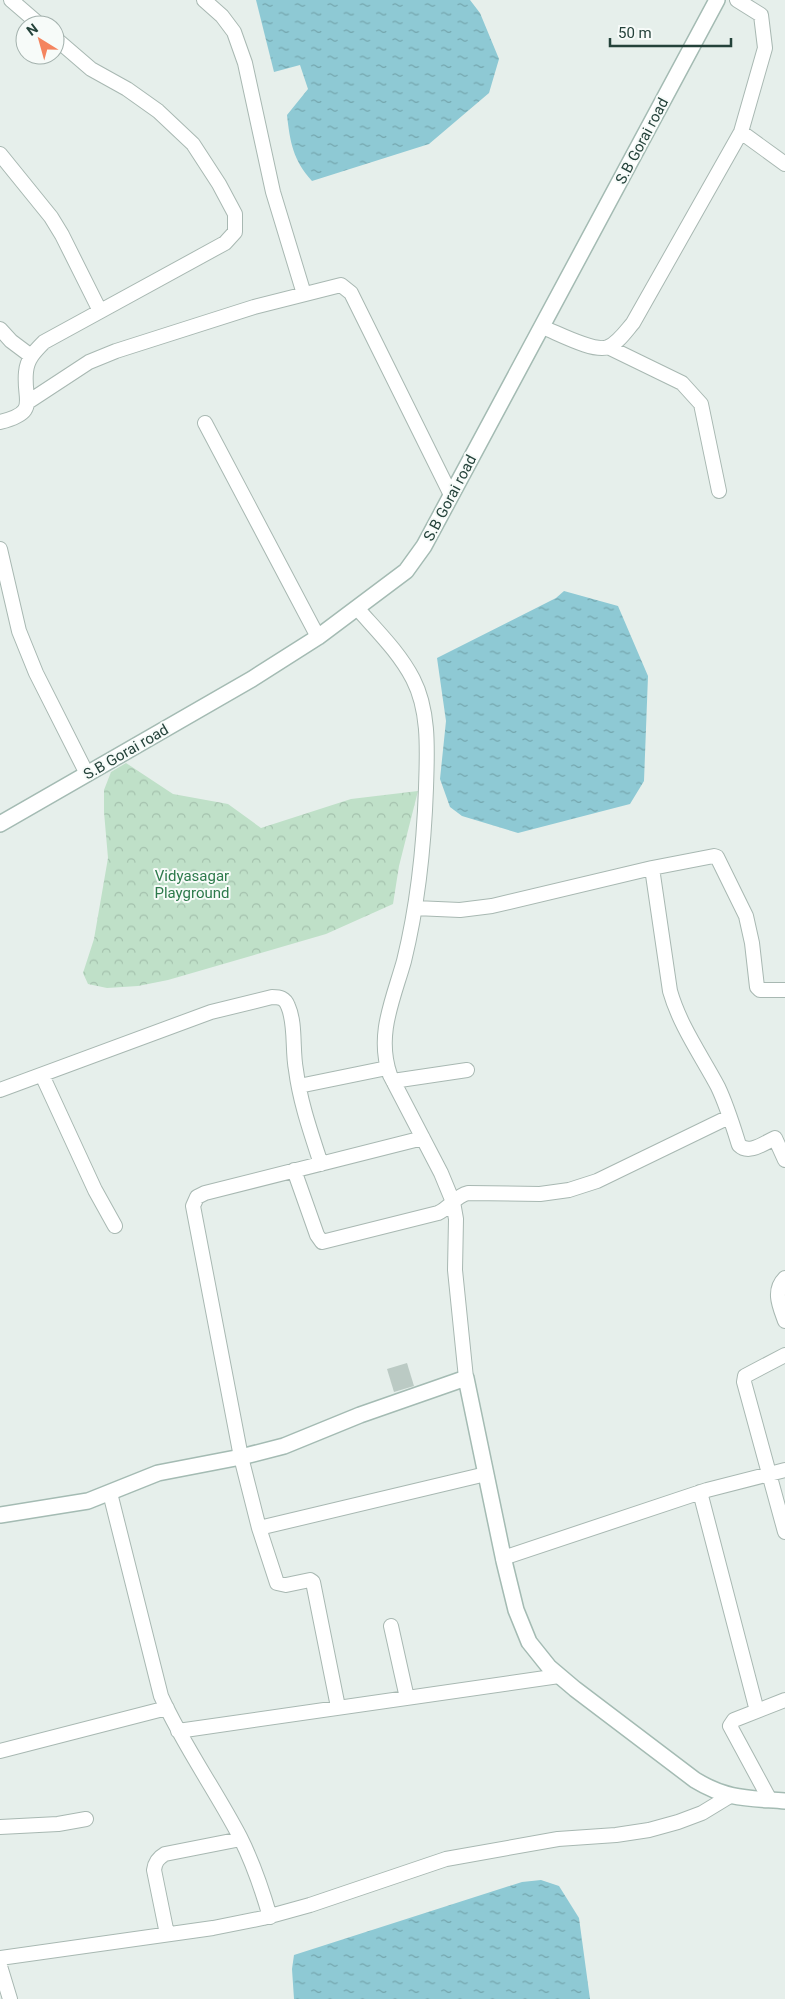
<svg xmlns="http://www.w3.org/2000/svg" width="785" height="1999" font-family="Roboto,sans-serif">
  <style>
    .forest { fill: url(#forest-crowns) }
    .water { fill: url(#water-ripples) }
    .building { fill: #bbcac4 }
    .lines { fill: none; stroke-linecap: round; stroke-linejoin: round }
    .street-casing { stroke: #a8b8b2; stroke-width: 16 }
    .secondary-casing { stroke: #a4bbb3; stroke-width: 18 }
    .street { stroke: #fff; stroke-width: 14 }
    .secondary { stroke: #fff; stroke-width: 15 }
    .labels { text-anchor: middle; stroke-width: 4; stroke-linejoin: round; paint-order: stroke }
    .street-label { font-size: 15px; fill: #24423a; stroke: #f7fbf9 }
    .park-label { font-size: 15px; fill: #2d7a4b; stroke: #f7fbf9 }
  </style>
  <defs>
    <pattern id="forest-crowns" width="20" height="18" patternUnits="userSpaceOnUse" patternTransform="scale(1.25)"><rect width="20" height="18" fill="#bfe0c8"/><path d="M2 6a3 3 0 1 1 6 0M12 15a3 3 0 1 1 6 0" fill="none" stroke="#a4c1ad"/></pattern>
    <pattern id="water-ripples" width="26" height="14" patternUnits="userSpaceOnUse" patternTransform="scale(1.25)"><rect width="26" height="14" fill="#8ec9d4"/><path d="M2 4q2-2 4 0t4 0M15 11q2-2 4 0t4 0" fill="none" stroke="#74a5ad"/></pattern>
  </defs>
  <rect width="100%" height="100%" fill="#e6efeb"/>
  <path class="forest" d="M126,763L173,794L228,804L261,828L351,799L418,791L399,866L393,904L326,934L168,980L138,986L107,988L88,984L83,973L94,939L108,858L104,812V790L111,772Z"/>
  <path class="water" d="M256,0H470L480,13L499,59L489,93L429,144L312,181C293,160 290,142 287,115L308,89L300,65L274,72Z
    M564,591L618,606L648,676L644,781L630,804L518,833L462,816L450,807L440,779L446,721L437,658L556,598Z
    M541,1880L559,1886L579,1918L590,1999H294L292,1969L294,1955L522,1882Z"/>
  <path class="building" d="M407,1363L414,1386L394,1392L387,1369Z"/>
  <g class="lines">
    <g class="street-casing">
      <path id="street" d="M11,0L40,25
        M204,0L222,16L234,32L245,63L273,192L304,294
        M741,132L785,164
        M0,154L51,217L62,235L100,311
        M542,327C556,332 594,353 608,347C618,343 626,331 633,323L741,132L765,48L761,15L737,0
        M0,329L11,341L31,356
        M608,347L682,383L701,404L719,491
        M28,402L89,362L116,351L254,307L341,285L351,293L451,495
        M0,422C40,412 23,401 26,372C27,359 35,351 44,342L225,243L235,232V214L219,184L193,144L158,111L127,89L91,69L55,38
        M205,423L318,637
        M0,549L19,631L36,673L87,774
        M357,608C377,631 399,652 413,679C430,712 427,753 426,788C424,846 418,904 404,961C393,1000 376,1035 390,1075L441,1173L453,1202L456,1219L455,1270L466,1378
        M652,868L714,856L717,857L746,916L752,943L757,987L760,990H785
        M415,908L460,910L492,906L652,868L670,991C680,1026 701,1055 718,1087C727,1106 733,1126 739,1145C749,1155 764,1143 775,1138L785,1160
        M42,1075L95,1190L115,1226
        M393,1081L467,1070
        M299,1086L387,1068
        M0,1090L211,1012L272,997C280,997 285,998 288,1006C296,1024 292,1050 296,1070C300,1102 311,1133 321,1164
        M294,1170L317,1235L322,1242L438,1213C450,1208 455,1196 468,1193L540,1194L569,1190L597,1181L729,1117
        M785,1278C772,1291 780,1307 785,1321
        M785,1355L745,1376L744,1382L785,1532
        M700,1492L757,1711
        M110,1493L161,1696C183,1745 215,1789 240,1837C253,1863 262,1889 270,1917
        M259,1528L486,1474
        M503,1558L707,1490L785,1470
        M391,1626L407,1698
        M338,1707L313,1582L310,1580L286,1585L277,1583L259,1528L241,1457L193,1206L197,1197L205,1193L423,1138
        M178,1731L559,1676
        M0,1751L167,1708
        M770,1800L730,1726L734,1720L785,1700
        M0,1827L58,1824L86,1819
        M167,1934L154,1870C155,1862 158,1858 165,1854L241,1839
        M0,1958L213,1928L263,1918L310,1905L446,1859L558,1839L616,1835L649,1830L678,1822L702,1813L730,1796
        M0,1966L10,1999"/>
    </g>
    <g class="secondary-casing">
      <path id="secondary" d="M0,824L252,679L318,637L406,571L424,546L717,0
        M0,1515L88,1501L158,1473L241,1457L284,1446L360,1415L466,1378L504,1561L516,1610L529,1642L549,1667L575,1689L695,1780C728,1800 748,1798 785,1801"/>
    </g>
    <use href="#street" class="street"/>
    <use href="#secondary" class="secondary"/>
  </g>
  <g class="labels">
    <g class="street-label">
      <text transform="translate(642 141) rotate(-62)" y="5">S.B Gorai road</text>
      <text transform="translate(450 498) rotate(-62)" y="5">S.B Gorai road</text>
      <text transform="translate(126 752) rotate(-30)" y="5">S.B Gorai road</text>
    </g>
    <g class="park-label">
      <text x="192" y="881">Vidyasagar<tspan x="192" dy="17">Playground</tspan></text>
    </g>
  </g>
  <g transform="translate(40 40) rotate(323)"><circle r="24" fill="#f7fbf9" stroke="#a3b1ad"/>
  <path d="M0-4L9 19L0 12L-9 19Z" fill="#f4845f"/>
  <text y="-8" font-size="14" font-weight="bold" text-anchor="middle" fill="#24423a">N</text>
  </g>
  <path d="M610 38v8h121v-8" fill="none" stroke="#24423a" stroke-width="2.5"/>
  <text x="618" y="38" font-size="15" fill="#24423a" stroke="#f7fbf9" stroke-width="4" paint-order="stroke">50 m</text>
</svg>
